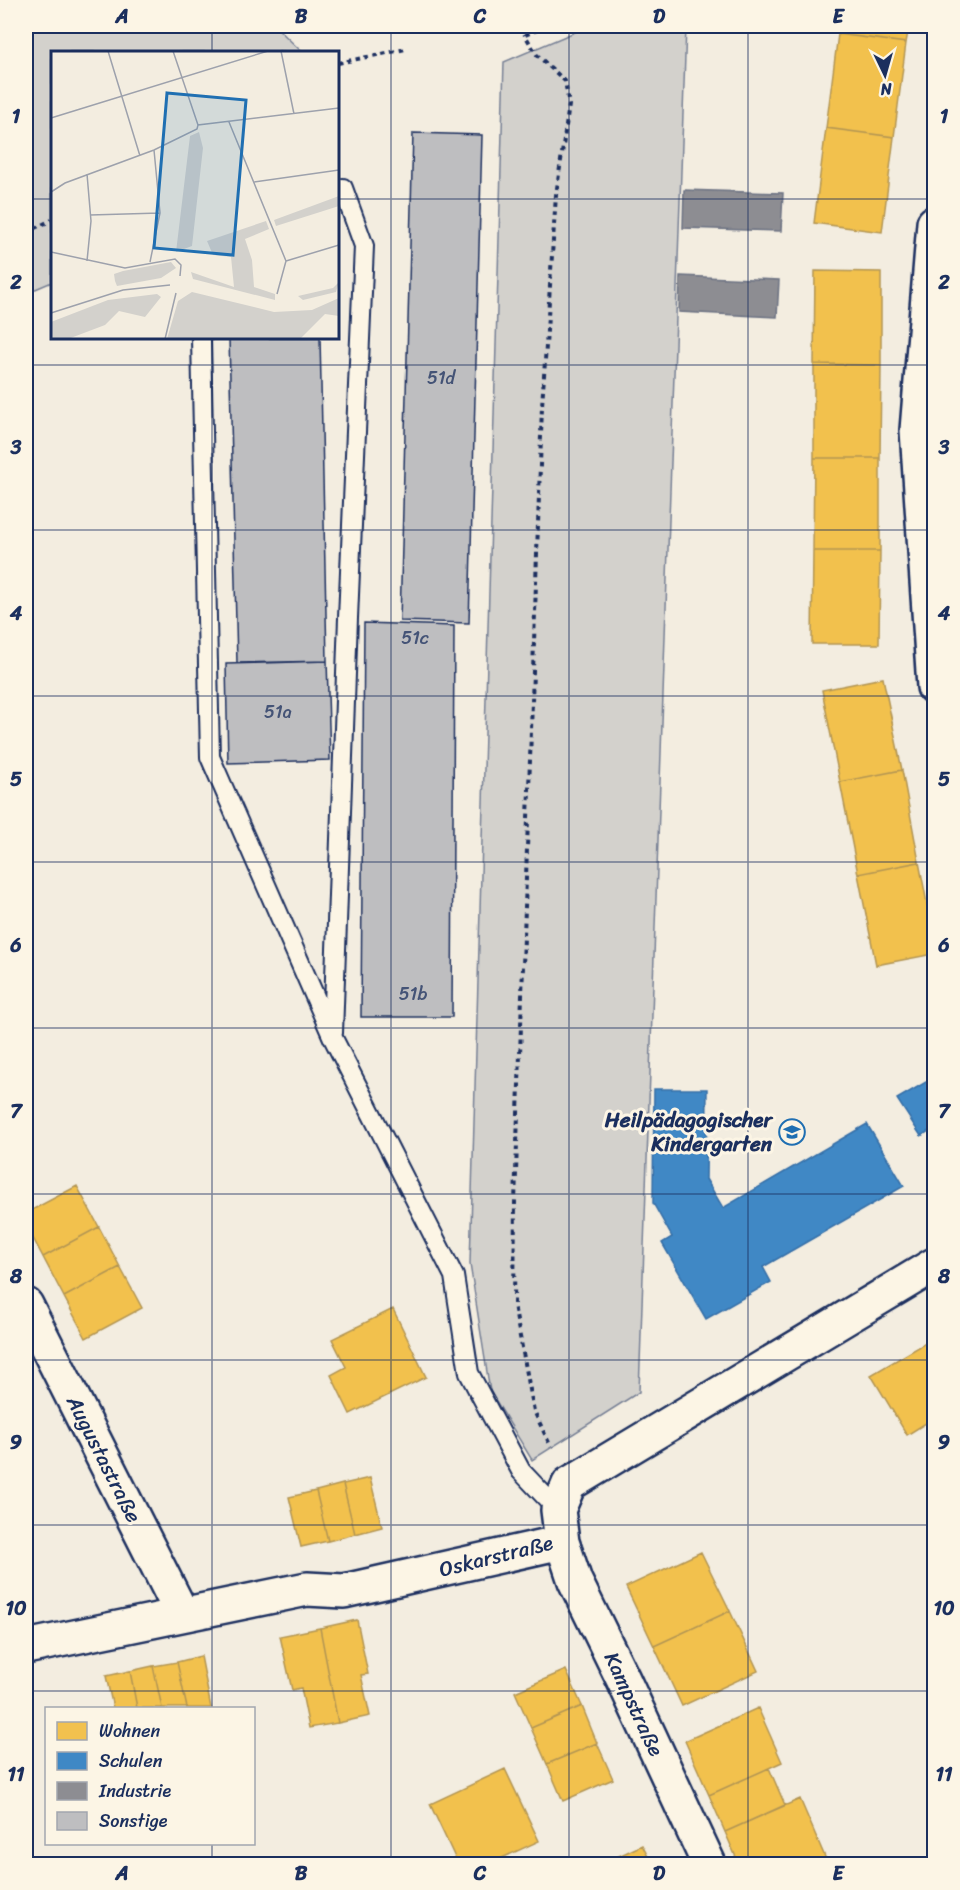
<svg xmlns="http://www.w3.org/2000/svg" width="960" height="1890" font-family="Sriracha,sans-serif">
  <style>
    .green { fill: #d3d1cc; stroke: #778095; stroke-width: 1.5 }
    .homes { fill: #f2c14e; stroke: #b29553; stroke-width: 1.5 }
    .schools { fill: #3f88c5; stroke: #346da6; stroke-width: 1.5 }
    .industry { fill: #8d8d92; stroke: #6b7182; stroke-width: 1.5 }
    .building { fill: #bebec0; stroke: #1b2f5e; stroke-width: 1.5 }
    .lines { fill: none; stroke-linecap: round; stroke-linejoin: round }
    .service-casing { stroke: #1b2f5e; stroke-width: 22 }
    .minor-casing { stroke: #1b2f5e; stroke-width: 38 }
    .path { stroke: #1b2f5e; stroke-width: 4; stroke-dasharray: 4.5 4.5; stroke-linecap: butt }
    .service { stroke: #fcf5e5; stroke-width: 18 }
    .minor { stroke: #fcf5e5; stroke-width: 33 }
    .grid { fill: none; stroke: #1b2f5e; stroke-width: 1.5; stroke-opacity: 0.55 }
    .labels { text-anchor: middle; stroke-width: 6; stroke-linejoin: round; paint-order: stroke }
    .number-label { font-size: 18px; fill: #445376 }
    .poi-label { font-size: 21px; font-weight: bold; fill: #1b2f5e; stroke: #fcf5e5; text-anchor: end }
    .street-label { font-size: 21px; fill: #1b2f5e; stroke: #fcf5e5 }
    .inset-road { fill: none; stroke: #9da1ac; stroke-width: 1.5 }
    .view { fill: #1f6fb2; fill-opacity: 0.15; stroke: #1f6fb2; stroke-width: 3 }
    .inset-edge { fill: none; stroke: #1b2f5e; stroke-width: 3 }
    .neatline { fill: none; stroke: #1b2f5e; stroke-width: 2 }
    .grid-label { font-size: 20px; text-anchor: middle; font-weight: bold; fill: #1b2f5e }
  </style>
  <rect width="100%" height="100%" fill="#f3ede0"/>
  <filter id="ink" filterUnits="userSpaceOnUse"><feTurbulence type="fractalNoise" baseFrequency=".0167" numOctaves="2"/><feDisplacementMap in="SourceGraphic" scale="12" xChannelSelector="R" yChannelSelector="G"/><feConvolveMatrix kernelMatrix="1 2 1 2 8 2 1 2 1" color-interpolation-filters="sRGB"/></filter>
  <g filter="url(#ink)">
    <path class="green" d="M26,26H275L302,52H52V282L26,293Z
      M589,26H686L639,1392L532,1460L490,1391L470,1264L504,62Z"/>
    <path class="homes" d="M839,26H909L906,43L838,34Z
      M838,34L906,43L894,137L826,128Z
      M826,128L894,137L882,232L814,223Z
      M815,271L881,272V365L814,364Z
      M814,364L881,365L880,458H814Z
      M814,458H880V551H813Z
      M813,551H880L879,644H812Z
      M883,678L902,770L840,782L822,690Z
      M902,770L919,862L858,874L840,782Z
      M919,862L934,939V954L876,965L858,874Z
      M77,1186L99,1227L43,1257L26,1225V1213Z
      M99,1227L120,1267L64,1297L43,1257Z
      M120,1267L142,1308L86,1338L64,1297Z
      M393,1309L426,1377L350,1414L331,1375L346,1367L332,1339Z
      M934,1338V1418L907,1435L871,1375Z
      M370,1478L382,1527L355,1534L343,1484Z
      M343,1484L355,1534L328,1541L316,1491Z
      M316,1491L328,1541L301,1547L289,1497Z
      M701,1552L730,1611L654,1646L626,1587Z
      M730,1611L758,1671L682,1706L654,1646Z
      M357,1620L368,1674L361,1675L370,1716L338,1723L320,1628Z
      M320,1628L338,1723L309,1728L301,1688L292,1690L280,1636Z
      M201,1656L211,1708H187L177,1662Z
      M177,1662L187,1708H162L153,1666Z
      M153,1666L162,1708H137L130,1671Z
      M566,1670L582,1706L531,1728L515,1692Z
      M130,1671L137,1708H113L106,1676Z
      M582,1706L597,1743L547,1764L531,1728Z
      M758,1708L782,1762L709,1795L685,1741Z
      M597,1743L613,1779L563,1801L547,1764Z
      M769,1768L785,1805L725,1832L709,1795Z
      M505,1769L539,1841L489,1864H458L430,1804Z
      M800,1799L828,1864H739L725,1832Z
      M642,1845L652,1864H602Z"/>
    <path class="schools" d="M931,1079L934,1085V1128L921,1136L897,1099Z
      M654,1089H707L706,1179L723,1208L867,1124L904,1186L763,1267L771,1282L706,1319L662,1243L672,1237L653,1203Z"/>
    <path class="industry" d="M684,190L783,193L781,231L683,228Z
      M680,276L779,280L777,317L679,312Z"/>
    <path class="building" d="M413,133L482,135L469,623L400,621Z
      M229,338H320L327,661L237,663Z
      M364,623L454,626L452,1017H361Z
      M327,661L330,760L228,763L226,664Z"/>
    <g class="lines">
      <g class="service-casing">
        <path id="service" d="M201,338L210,757L333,1038L454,1276L469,1373L521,1471L558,1510
          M333,1033L348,618L364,246L343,188L338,191"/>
      </g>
      <g class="minor-casing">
        <path id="minor" d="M934,223L917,430L934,687
          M26,1305L182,1614
          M26,1647L307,1589L344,1591L562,1542
          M709,1864L623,1679L575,1581L562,1542L558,1510L569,1484L934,1265"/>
      </g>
      <path class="path" d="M520,26L525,35
        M546,26L525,35L537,55L565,81L569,105L556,195L542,406L515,1202L514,1305L534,1411L551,1447
        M338,63L406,49
        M26,232L52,220"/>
      <use href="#service" class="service"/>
      <use href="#minor" class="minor"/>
    </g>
  </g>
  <path class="grid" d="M212,26V52M391,26V1864M569,26V1864M748,26V1864M26,199H52M338,199H934M212,338V1708M26,365H934M26,530H934M26,696H934M26,862H934M26,1028H934M26,1194H934M26,1360H934M26,1525H934M26,1691H934M212,1844V1864"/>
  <defs>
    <g id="school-ring" transform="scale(1.35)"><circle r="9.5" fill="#fcf5e5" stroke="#1f6fb2" stroke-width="1.5"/><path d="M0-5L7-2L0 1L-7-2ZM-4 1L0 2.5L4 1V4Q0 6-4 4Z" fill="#1f6fb2"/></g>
  </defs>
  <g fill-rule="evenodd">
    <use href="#school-ring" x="792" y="1132"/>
  </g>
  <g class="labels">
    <g class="number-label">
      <text x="441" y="384">51d</text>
      <text x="415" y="644">51c</text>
      <text x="278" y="718">51a</text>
      <text x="413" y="1000">51b</text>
    </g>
    <g class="poi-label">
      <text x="772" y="1127">Heilpädagogischer<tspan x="772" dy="24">Kindergarten</tspan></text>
    </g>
    <g class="street-label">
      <text transform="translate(104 1459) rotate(63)" y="7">Augustastraße</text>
      <text transform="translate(496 1556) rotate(-14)" y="7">Oskarstraße</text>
      <text transform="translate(634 1704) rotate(65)" y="7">Kampstraße</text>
    </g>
  </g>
  <g transform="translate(51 51)">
    <rect width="288" height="288" fill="#f3ede0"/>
    <path d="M148,81L152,97L141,195L125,201L139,85ZM288,145V155L225,175L223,169ZM215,170L218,178L194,188L201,209L203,236L224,243V249L142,228L140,221L183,236L180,206L162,204L156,190ZM120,211L125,217L110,227L66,235L64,230L63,223L72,220ZM288,231L285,241L252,249L247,245L282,237ZM141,241L223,261L261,259L288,247V265L274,263L249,288H116L127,250ZM106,243L110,246L94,266L68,260L54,274L17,288H0V271L57,249Z" fill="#d3d1cc"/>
    <path class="inset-road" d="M57,0L89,105M122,0L147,74M230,0L243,63M0,67L217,0M178,71L235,210L226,243M36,123L40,170L36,210M203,131L288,119M0,141L14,132L103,99L146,78L147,74L288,57M39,164L109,162M0,201L74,217L124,208L130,214L129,225M235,210L288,194M99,211L109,162L103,99M0,262L72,239L119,234M114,288L125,242"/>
    <path class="view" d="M116,42L195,49L182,204L103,197Z"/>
    <rect width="288" height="288" class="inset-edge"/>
  </g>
  <rect width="960" height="1890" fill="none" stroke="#fcf5e5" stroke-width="66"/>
  <rect x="45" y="1707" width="210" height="138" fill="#fcf5e5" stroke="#a2a6af" stroke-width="1.5"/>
  <rect x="57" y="1722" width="30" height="18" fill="#f2c14e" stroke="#a2a6af" stroke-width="1.5"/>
  <text x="99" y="1737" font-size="18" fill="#1b2f5e">Wohnen</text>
  <rect x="57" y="1752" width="30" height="18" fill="#3f88c5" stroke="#a2a6af" stroke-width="1.5"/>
  <text x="99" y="1767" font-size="18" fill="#1b2f5e">Schulen</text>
  <rect x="57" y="1782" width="30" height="18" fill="#8d8d92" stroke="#a2a6af" stroke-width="1.5"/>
  <text x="99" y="1797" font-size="18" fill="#1b2f5e">Industrie</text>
  <rect x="57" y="1812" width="30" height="18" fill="#bebec0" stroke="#a2a6af" stroke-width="1.5"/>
  <text x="99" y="1827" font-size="18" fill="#1b2f5e">Sonstige</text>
  <g transform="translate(885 75) rotate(175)" stroke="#fcf5e5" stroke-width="4.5" paint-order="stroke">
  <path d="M0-4.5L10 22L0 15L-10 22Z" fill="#1b2f5e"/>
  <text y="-9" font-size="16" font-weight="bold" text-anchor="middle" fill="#1b2f5e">N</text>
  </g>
  <rect x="33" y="33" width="894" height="1824" class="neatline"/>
  <g class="grid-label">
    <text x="122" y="23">A</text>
    <text x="301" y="23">B</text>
    <text x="480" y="23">C</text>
    <text x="659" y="23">D</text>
    <text x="838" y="23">E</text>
    <text x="16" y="123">1</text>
    <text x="944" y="123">1</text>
    <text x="16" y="289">2</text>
    <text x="944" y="289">2</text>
    <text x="16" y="454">3</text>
    <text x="944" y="454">3</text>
    <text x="16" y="620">4</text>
    <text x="944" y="620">4</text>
    <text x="16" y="786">5</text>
    <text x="944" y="786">5</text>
    <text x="16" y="952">6</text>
    <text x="944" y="952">6</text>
    <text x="16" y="1118">7</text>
    <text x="944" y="1118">7</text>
    <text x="16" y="1283">8</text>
    <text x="944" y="1283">8</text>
    <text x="16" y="1449">9</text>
    <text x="944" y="1449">9</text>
    <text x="16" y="1615">10</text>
    <text x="944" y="1615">10</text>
    <text x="16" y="1781">11</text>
    <text x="944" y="1781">11</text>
    <text x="122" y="1880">A</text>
    <text x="301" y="1880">B</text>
    <text x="480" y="1880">C</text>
    <text x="659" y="1880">D</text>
    <text x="838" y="1880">E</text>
  </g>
</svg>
